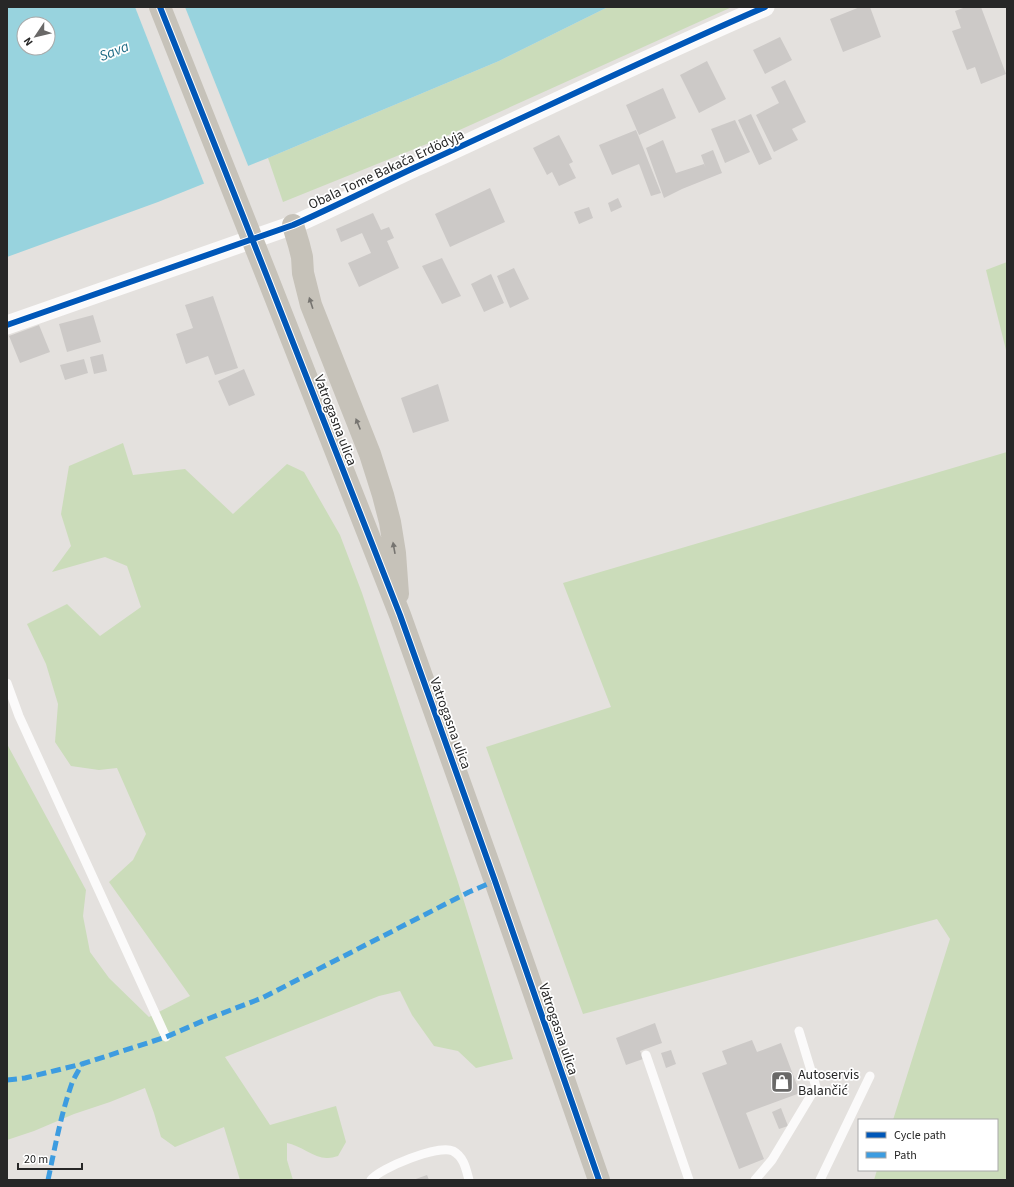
<svg xmlns="http://www.w3.org/2000/svg" width="1014" height="1187" font-family="'Source Sans 3',sans-serif">
  <style>
    .green { fill: #cbdcba }
    .water { fill: #98d3de; fill-rule: evenodd }
    .pier { fill: #e4e1de }
    .building { fill: #ccc9c7 }
    .lines { fill: none; stroke-linecap: round; stroke-linejoin: round }
    .service { stroke: #fbfafa; stroke-width: 9 }
    .minor { stroke: #fbfafa; stroke-width: 19 }
    .primary { stroke: #c6c2b9; stroke-width: 22 }
    .quiet { stroke: #3d9ce0; stroke-width: 5; stroke-dasharray: 10 5; stroke-linecap: butt }
    .cycleway-casing { stroke: #fff; stroke-width: 8 }
    .cycleway { stroke: #0057b8; stroke-width: 6 }
    .oneway { fill: #767470 }
    .labels { text-anchor: middle; stroke-width: 3.5; stroke-linejoin: round; paint-order: stroke }
    .street-label { font-size: 14px; fill: #272727; stroke: #fff }
    .poi-label { font-size: 14px; fill: #272727; stroke: #fff; text-anchor: start }
    .water-label { font-size: 15px; font-style: italic; fill: #1d6b85; stroke: #fff }
  </style>
  <rect width="100%" height="100%" fill="#e4e1de"/>
  <path class="green" d="M608,7H732L444,137L283,202L268,158L499,61Z
    M1007,262V354L986,270Z
    M123,443L133,475L185,469L233,514L287,464L304,472L340,535L362,593L458,882L513,1059L476,1068L458,1051L434,1046L412,1015L400,991L379,996L225,1057L270,1125L336,1106L346,1142L338,1156C334,1157 331,1158 328,1158C315,1159 300,1145 287,1143V1160L293,1180H240L224,1127L175,1147L161,1137L154,1113L145,1088L110,1102L74,1114L34,1131L7,1140V744L86,890L83,916L90,952L109,978L149,1017L190,996L109,882L133,860L146,834L117,768L99,770L71,766L55,742L58,704L46,664L27,624L67,604L100,636L141,607L127,566L105,557L52,572L71,546L61,514L69,466Z
    M1007,452V1180H874L877,1170H997V1120H893L950,939L937,919L583,1014L486,747L611,707L563,583Z"/>
  <path class="water" d="M7,7H608L499,61L268,158L158,202L7,257ZM24,24H48V48H24Z"/>
  <path class="pier" d="M135,7H185L249,168L205,186Z"/>
  <path class="building" d="M860,7H870L881,37L843,52L830,19Z
    M966,7H981L1006,74L981,84L975,67L967,70L952,31L961,28L955,11Z
    M780,37L792,60L765,74L753,50Z
    M707,61L726,99L699,113L680,75Z
    M785,80L806,122L792,129L798,140L774,152L756,115L779,103L771,87Z
    M663,88L676,118L639,135L626,105Z
    M751,114L772,159L759,165L738,120Z
    M735,120L750,152L725,163L711,129Z
    M636,130L661,193L651,196L639,164L612,175L599,145Z
    M559,135L573,162L569,164L576,178L559,186L552,172L547,175L533,148Z
    M663,140L676,173L704,164L706,169L701,155L713,150L722,173L682,189L664,198L646,148Z
    M490,188L505,222L450,247L435,214Z
    M618,198L622,207L611,212L608,203Z
    M589,207L593,218L579,224L574,212Z
    M373,213L381,230L389,227L394,238L387,241L399,268L359,287L348,263L371,253L362,233L341,242L336,229Z
    M442,258L461,296L442,304L422,266Z
    M514,268L529,299L510,308L497,276Z
    M491,274L504,303L484,312L471,284Z
    M213,296L238,368L215,375L208,356L186,364L176,334L193,328L185,305Z
    M93,315L101,342L67,352L59,324Z
    M39,325L50,352L20,363L9,336Z
    M103,354L107,371L94,374L90,357Z
    M84,359L88,373L65,380L60,365Z
    M244,369L255,395L229,406L218,381Z
    M438,384L449,421L413,433L401,398Z
    M655,1023L662,1043L640,1051L643,1059L626,1065L616,1038Z
    M752,1040L757,1052L781,1043L800,1093L746,1113L764,1159L739,1169L702,1073L727,1064L722,1051Z
    M671,1050L676,1064L666,1068L661,1053Z
    M781,1108L788,1126L779,1129L772,1112Z
    M427,1175L429,1180H413Z"/>
  <g class="lines">
    <path class="service" d="M7,683L19,716L166,1037
      M646,1055L689,1180
      M371,1180C380,1168 439,1144 453,1151C464,1157 466,1169 469,1180
      M755,1180L772,1160L816,1087L799,1031
      M820,1180L870,1076"/>
    <path class="minor" d="M7,325L293,225C334,207 375,186 416,167C532,114 647,58 765,7"/>
    <path class="primary" d="M160,7L268,279L400,615L495,881L599,1180
      M293,225L299,245L302,257L303,273L311,305L370,454L383,495L390,522L395,553L398,594"/>
    <path class="quiet" d="M7,1080L25,1078L82,1064
      M48,1180C55,1147 61,1114 72,1083C75,1076 79,1070 82,1064L166,1037L205,1020L262,998L469,892L495,881"/>
    <g class="cycleway-casing">
      <path id="cycleway" d="M160,7L268,279L400,615L495,881L599,1180
        M7,325L293,225C334,207 375,186 416,167C532,114 647,58 765,7"/>
    </g>
    <use href="#cycleway" class="cycleway"/>
  </g>
  <defs><path id="oneway-solid" d="M-6-.8H1V-3.2L6.5 0L1 3.2V.8H-6Z"/></defs>
  <g class="oneway">
    <use href="#oneway-solid" transform="translate(311 303) rotate(-108)"/>
    <use href="#oneway-solid" transform="translate(358 424) rotate(-112)"/>
    <use href="#oneway-solid" transform="translate(394 548) rotate(-100)"/>
  </g>
  <defs>
    <g id="shop-square" transform="scale(1.15)"><rect x="-9" y="-9" width="18" height="18" rx="4" fill="#696867" stroke="#fff"/><path d="M-5-2.5h2.3a2.7 3.5 0 0 1 5.4 0H5L5.5 6h-11ZM-1.5-2.5h3a1.5 2.3 0 0 0-3 0Z" fill="#fff"/></g>
  </defs>
  <g fill-rule="evenodd">
    <use href="#shop-square" x="782" y="1082"/>
  </g>
  <g class="labels">
    <g class="street-label">
      <text transform="translate(386 169) rotate(-25)" y="5">Obala Tome Bakača Erdödyja</text>
      <text transform="translate(336 420) rotate(69)" y="5">Vatrogasna ulica</text>
      <text transform="translate(451 723) rotate(70)" y="5">Vatrogasna ulica</text>
      <text transform="translate(559 1029) rotate(71)" y="5">Vatrogasna ulica</text>
    </g>
    <g class="poi-label">
      <text x="798" y="1079">Autoservis<tspan x="798" dy="16">Balančić</tspan></text>
    </g>
    <g class="water-label">
      <text transform="translate(114 51) rotate(-22)" y="5">Sava</text>
    </g>
  </g>
  <rect width="1014" height="1187" fill="none" stroke="#272727" stroke-width="16"/>
  <rect x="858" y="1119" width="140" height="52" fill="#ffffff" stroke="#a9a9a9"/>
  <rect x="866" y="1132" width="20" height="6" fill="#0057b8" stroke="#a9a9a9"/>
  <text x="894" y="1139" font-size="12" fill="#272727">Cycle path</text>
  <rect x="866" y="1152" width="20" height="6" fill="#3d9ce0" stroke="#a9a9a9"/>
  <text x="894" y="1159" font-size="12" fill="#272727">Path</text>
  <g transform="translate(36 36) rotate(235)"><circle r="19" fill="#ffffff" stroke="#a9a9a9"/>
  <path d="M0-3L7 15L0 10L-7 15Z" fill="#696867"/>
  <text y="-6" font-size="11" font-weight="bold" text-anchor="middle" fill="#272727">N</text>
  </g>
  <path d="M18 1163v6h64v-6" fill="none" stroke="#272727" stroke-width="2"/>
  <text x="24" y="1163" font-size="12" fill="#272727" stroke="#ffffff" stroke-width="3" paint-order="stroke">20 m</text>
</svg>
